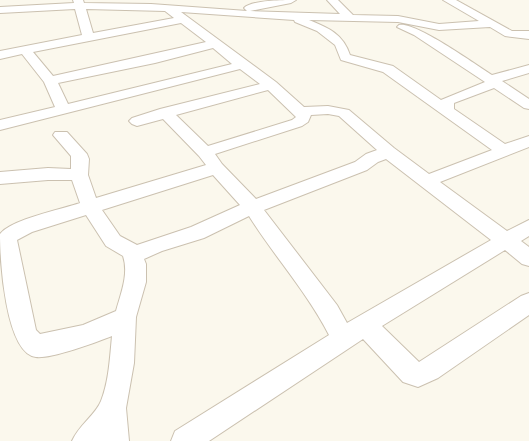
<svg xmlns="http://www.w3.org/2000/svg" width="529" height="441" font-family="Manrope,sans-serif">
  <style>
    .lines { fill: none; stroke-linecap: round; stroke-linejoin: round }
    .minor-casing { stroke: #cbc1b0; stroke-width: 2 }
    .minor { fill: #fff; fill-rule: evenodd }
  </style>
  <rect width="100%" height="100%" fill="#fbf8ed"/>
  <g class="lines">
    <g class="minor-casing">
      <path id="minor" d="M73,0H83L84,3L151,4L247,11L244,8C251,0 285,0 296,0L291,3L250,11L340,14L327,0H338L353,15L398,16L439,24L479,21L443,0H456L512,31H529V39L505,36L490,27L439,30L398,22L309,20C329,28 343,34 350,55L393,66L441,100L485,82L414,35L397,27L399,25C415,21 476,65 492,75L529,65V73L502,81L529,99V109L524,108L494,88L454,103V109L505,144L529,136V147L440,182L507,231L529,220V236L521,241L529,247V266L522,264L505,250L382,326L419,362L521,296L529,293V315L438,378L418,387L403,382L363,339L209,441H171L175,431L329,335C307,292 274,256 249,216L204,238L162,251L144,259L146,264V282L136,317L134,363L126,408L129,441H72C79,425 96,414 101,401C109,381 110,356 112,336C97,342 51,359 36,357C5,353 0,258 0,234C10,220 62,209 80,203L72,180H48L0,184V172L48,168L71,169V156L53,135L55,132H67L87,154L89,159L88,175L96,198L206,165L199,156L163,119L137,126L132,124L129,121L132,118L160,109L260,84L240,69L0,130V120L55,107L44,82L22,54L0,59V51L82,35L75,9L0,13V7L74,3ZM86,9L165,11L174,18L93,33ZM181,12L294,20L295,22L317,31L335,45L341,60L383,72L492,150L429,174L394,148L349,110L328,106L304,107L276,82ZM181,23L206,42L53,76L33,52ZM213,48L232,64L68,104L58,83L155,63ZM268,90L296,117L292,120L208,146L176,115ZM328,114L339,116L377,150L366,154L355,162L256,199L222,164L215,154L302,126L308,122L311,115ZM386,159L491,240L347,323L337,305L264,210L367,170L378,162ZM213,175L240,205L191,227L137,245L120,236L102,210ZM86,215L106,246L123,256C129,274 121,293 116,311L83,325L40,334L36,330L17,240L32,232Z"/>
    </g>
    <use href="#minor" class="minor"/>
  </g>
</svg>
